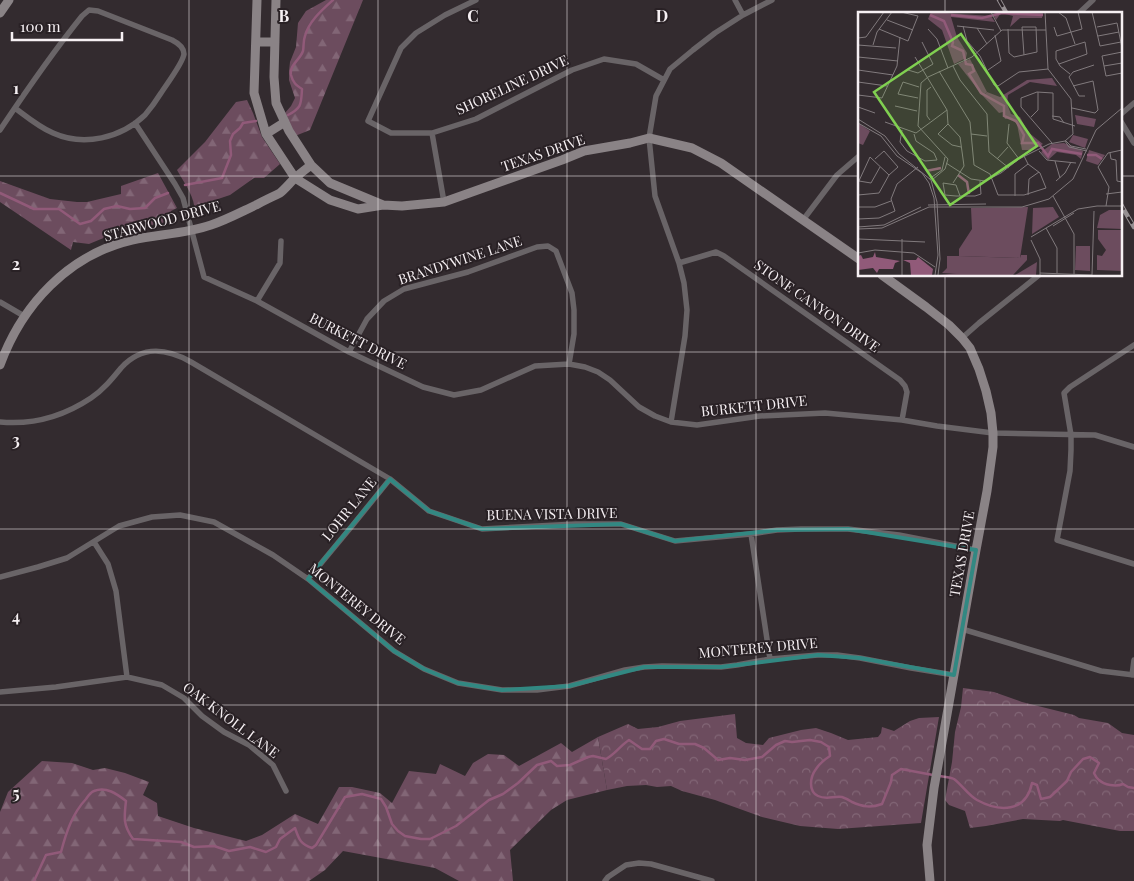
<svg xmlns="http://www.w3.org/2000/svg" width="1134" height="881" font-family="'Playfair Display',serif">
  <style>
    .forest { fill: url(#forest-firs) }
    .park { fill: url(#park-crowns) }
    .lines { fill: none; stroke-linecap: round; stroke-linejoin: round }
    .stream { stroke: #915a79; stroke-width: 2.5 }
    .street { stroke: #696467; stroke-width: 5.5 }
    .secondary { stroke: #8a8386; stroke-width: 9 }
    .rail-casing { stroke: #968f92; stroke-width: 4.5 }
    .rail { stroke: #292125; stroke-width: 2.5; stroke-dasharray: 8; stroke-linecap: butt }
    .marked { fill: none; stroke: #328882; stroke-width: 4; stroke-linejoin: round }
    .grid { fill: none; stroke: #f6f0f3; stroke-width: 1; stroke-opacity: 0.55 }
    .labels { text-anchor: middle; stroke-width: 4; stroke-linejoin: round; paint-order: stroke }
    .street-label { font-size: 14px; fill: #f6f0f3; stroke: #292125 }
    .inset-river { fill: none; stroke: #915a79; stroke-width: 2.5 }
    .inset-road { fill: none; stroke: #817a7d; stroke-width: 1 }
    .view { fill: #80d051; fill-opacity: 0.15; stroke: #80d051; stroke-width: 2.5 }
    .inset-edge { fill: none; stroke: #f6f0f3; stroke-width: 2.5 }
    .grid-label { font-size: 16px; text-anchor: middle; font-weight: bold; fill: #f6f0f3; stroke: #292125; stroke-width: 4; stroke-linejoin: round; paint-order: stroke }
  </style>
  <defs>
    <pattern id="forest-firs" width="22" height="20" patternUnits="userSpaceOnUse" patternTransform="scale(1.25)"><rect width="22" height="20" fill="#6c4c5e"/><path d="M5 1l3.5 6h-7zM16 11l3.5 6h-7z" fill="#826676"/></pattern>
    <pattern id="park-crowns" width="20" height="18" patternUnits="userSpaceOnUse" patternTransform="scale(1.25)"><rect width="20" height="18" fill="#6c4c5e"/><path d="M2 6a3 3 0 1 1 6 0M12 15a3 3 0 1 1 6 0" fill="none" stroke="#826676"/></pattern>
  </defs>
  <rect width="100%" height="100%" fill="#332b2f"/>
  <path class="forest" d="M326,0H363L310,130L295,136L285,113L291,106L295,98L289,80V71L290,62L296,47L298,23L306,11Z
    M247,100L253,113L262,137L280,164L264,178H254L230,195L218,199L195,213C195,197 185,184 177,170L205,142L236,102Z
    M158,173L177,208L171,211V221L118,232L89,244L73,242L71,250L0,202V181L50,199L77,202H87L121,194V186Z
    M598,737L607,790L567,800L551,810L510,850L513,881H459L435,868L343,851L325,870L309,881H0V812L8,792L42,761L72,763L93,770L105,768L125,773L149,782L143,795L157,803L158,816L194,828L246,841L262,835L295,814L318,824L339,787H352L380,793L392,803L409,771L436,774L440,764L465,776L473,763L488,754L504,755L519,766L561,743L572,752Z"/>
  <path class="park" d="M963,688L994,692L1022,702L1074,715L1079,718L1108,723L1122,733L1134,735V831H1120L1063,820L1060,821L1023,819L986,826L970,828L965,811L949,805L945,800L952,762L955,732L961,707Z
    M735,714L737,738L746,743L763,745L769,738L801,730L816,728L831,733L848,740L878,737L881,733L882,727L894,731L910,721L919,718L939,717L921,823L838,829L800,826L762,817L715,800L682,791L671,786L657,787L646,785L627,786L607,790L598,737L628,724L638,729L658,727L680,721Z"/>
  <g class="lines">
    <path class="stream" d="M288,115C302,108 301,104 302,89C296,85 293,83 291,75C289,65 300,60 303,51C304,46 303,41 305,36C309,21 322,10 333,0
      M185,185L222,178L231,155L230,141L233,134L240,128L243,123L256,121
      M0,193L34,209H59L80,224L91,221L104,209L117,206L130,209L145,208L155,198L168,193
      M939,776C944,777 950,777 954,779C962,785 968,795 977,800C999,812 1026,813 1032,783L1037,785L1041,799L1050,797L1067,781L1071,772L1083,759L1090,757L1099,763L1094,773C1095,775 1096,778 1099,780C1104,785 1116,787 1123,784L1128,787L1134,788
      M34,881L46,855L61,852C66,833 72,814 86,799C88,796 91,792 94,791C106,786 117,794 126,801C124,818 123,825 133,839L181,842L194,847L214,846L229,851L250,847L266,852L276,847L280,839L295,828C299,839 300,844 312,848L316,845L345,797L362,794L381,799L386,807L392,824L398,831L405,836L421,839H430L456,826L489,800L503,794L518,783L537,765L551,761L557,766L570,765L588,757L593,756L606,759C615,754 620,746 629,740L642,749H650L656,741L664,739L679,744H695L704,748L718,760L730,758L745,760L762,757L776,745L785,741L792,742L810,740L821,742L829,747L830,756C825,759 820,763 816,769C810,777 808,791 818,796C826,800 833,796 842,797C845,798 849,800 852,802C863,807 871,808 882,804L891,782L892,775L901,769L933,775"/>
    <path class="street" d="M476,0L445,15L416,33L401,48L368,121L391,133H432L476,119L572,70L604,59L636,64L664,80
      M735,0L743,15
      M1078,14L1093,0
      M1120,115L1134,103
      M1120,120L1134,143
      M135,123L175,184L183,198L204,277L257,301L349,352L423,387L454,395L481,390L535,366L569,364L585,367L598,372L610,380L639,407L655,416L671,422L697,425L760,416L825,413L902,420L937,426L993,433L1095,435L1134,447
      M0,130C26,91 53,52 82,16L89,10L98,11L172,40C178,43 184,47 184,54C183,63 166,85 161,93C156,101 151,108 145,115C121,138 84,147 53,133C39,127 27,117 15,108
      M432,133L444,202
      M803,220L837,175L859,156
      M679,263L716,252L724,256L900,380L905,386L907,392L902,420
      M257,301L280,263L281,241
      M0,302L24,316
      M962,338L979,323L1039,275
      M1134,345L1070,387L1064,393L1071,435V450L1070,471L1057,540L1134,564
      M349,352L367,319L384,301L404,289L468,272L537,247L548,246L556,251L572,293L574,310V334L569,364
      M0,422C32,425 64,416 91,398C103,390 112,379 121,368C142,345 166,348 191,362L390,479L429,511L482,529L576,524H621L675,541L751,534L777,530L801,529H848L899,535L976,550
      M671,422L685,336L687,310L684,283L679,263L655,196L649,138L656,96L670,69L693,50L715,33L743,15L772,0
      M751,534L770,659
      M94,542L108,564L116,591L127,677
      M0,577L38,567L67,558L119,526L152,517L180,515L214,522L273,555L308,579L394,651L424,669L458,683L502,690H537L569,686L625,670L644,667L662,666L721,667L737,665L770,659L818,655H837L860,658L911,668L954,675
      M308,579L352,526L390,479
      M962,629L1101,671L1134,675
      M1132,675L1134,660
      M0,692L56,687L127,677L162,685L184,698L202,716L224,732L249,745L273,765L286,791
      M605,881L608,877L626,865L639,863L651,864L712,881"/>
    <path class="secondary" d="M257,0L254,93L266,134L295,178L330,200L358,209L383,205L402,206L444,202L562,160L584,151L630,143L649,138L692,148L721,163L859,259
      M276,0L274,77L276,103L289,131L311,165L330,183L383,205
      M0,13L9,0
      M256,42H275
      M266,134L285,122
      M882,275L926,307L949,325L962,338L970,348L979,369L986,391L991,413L993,433V447L987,491L976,550L934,788L927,845L930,881
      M0,365C22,305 68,255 132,240C158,234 185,234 211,225C226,220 241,212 256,205C263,201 272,197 280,193C285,189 289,184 293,180C299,174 305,170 311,165"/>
    <g class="rail-casing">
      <path id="rail" d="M999,0L1007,14
        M1120,203L1134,227"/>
    </g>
    <use href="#rail" class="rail"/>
  </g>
  <path class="marked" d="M390,479L429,511L482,529L621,524L675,541L777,530L848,529L976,550L954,675L860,658L818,655L721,667H644L569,686L502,690L458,683L424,669L394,651L308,579Z"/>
  <path class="grid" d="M189,0V881M378,0V881M567,0V881M756,0V881M945,0V14M0,176H859M1120,176H1134M945,275V881M0,352H1134M0,529H1134M0,705H1134"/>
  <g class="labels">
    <g class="street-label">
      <text transform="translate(512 85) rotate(-25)" y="5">SHORELINE DRIVE</text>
      <text transform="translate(543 153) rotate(-19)" y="5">TEXAS DRIVE</text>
      <text transform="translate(162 221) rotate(-15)" y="5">STARWOOD DRIVE</text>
      <text transform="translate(460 260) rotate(-18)" y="5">BRANDYWINE LANE</text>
      <text transform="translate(817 306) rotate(35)" y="5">STONE CANYON DRIVE</text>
      <text transform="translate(358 341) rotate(27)" y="5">BURKETT DRIVE</text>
      <text transform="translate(754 406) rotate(-6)" y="5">BURKETT DRIVE</text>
      <text transform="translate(349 509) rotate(-51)" y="5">LOHR LANE</text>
      <text transform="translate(552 514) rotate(-1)" y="5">BUENA VISTA DRIVE</text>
      <text transform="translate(962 554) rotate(-80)" y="5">TEXAS DRIVE</text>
      <text transform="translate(357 604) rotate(39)" y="5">MONTEREY DRIVE</text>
      <text transform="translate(758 648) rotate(-5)" y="5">MONTEREY DRIVE</text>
      <text transform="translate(231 720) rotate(37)" y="5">OAK KNOLL LANE</text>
    </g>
  </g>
  <g transform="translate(858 12)">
    <rect width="264" height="264" fill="#332b2f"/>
    <path d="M170,195L162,246L101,244V237L114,217L113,196ZM195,195L201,205L174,222L175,196ZM240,218H264V259L239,258V243L244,244L248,238L240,227ZM218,234H232V259L217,258ZM89,244H101V262L84,261L89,256ZM179,250L178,263H157Z" fill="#6c4c5e"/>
    <path d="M194,66L199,74L172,70L150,83L149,92L153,102L162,105L170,120L185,132L175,138H164L159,112L152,106L147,107L145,100L141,101L125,84L129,80L142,85L169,68ZM206,131L225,139L223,147L218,143L199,140L190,148L183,140L194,132ZM231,138L247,143L240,153L228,149ZM251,198H264V217L239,216L242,203ZM163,243H169V248L155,263H81L101,261V244L162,246Z" fill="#6c4c5e"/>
    <path d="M73,0L133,4L137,10L93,5L99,25L109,41L108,46L96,52L84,18L70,7ZM141,0H178L185,1L184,6H162L152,15L155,4L143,1L138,8L135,2ZM112,47L129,80L125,84L100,52ZM217,103L238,107L236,115L219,112ZM0,111L12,119L5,133L0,131ZM215,123L230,127L227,136L211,130Z" fill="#6c4c5e"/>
    <path d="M17,240L18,245L42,249L37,251L35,257H21L19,261L15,256L0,258V244L3,243L5,247L15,245ZM60,245L75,257L74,263H53L52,251L45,248H58Z" fill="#915a79"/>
    <path class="inset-river" d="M72,3L86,9L95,30L94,34L105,39L108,52L114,53L116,59L111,62L123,81L146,94V104L158,109L166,123L164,131H180L190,144L194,137L224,142M93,3L124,6L144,1L185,3M229,143H238L244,147M68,159L83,156M100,163L109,170L111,182"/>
    <path class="inset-road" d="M133,0L143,19M200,0L208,6L217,32M234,0L242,34L263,30M29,8L55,18M99,14L136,18M105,14L109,29L122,44L136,73L140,74L161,60L190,57M196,15L199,24L224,17L220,0M239,15L259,11L264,36M119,16L129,32M21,17L50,29L60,4L43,0M70,17L79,27L90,56M150,17L151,41L156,45L179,40L178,15H164L166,43M240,24L261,20M0,26L8,25L26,0M0,33L38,36M15,33L19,20L34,0M264,40L244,44L248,64L264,61M0,45L40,49M57,45L89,98L90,112L102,125L106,154L95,171M201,52L229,42L227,30L198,39V47L202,54L212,62M95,54L102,68L129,102L131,140L151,156M246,54L264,51M0,58L35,63M50,58L60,61L75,52L64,30M130,58L143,49L137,23M81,59L112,110L116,153L132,162L140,183H166L188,176L182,161L170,152L166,144M0,70L29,74M0,83L24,86L39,54L42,25M227,84H221L211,65L215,60L236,53M60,86L40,82L45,70L61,75M37,94L59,99M0,95L17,101M214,96L237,101L240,98L235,69L215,74M194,104L202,105L206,111M173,105L180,98V80M0,107L27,124L41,142L73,168L79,190L82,247L80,263M72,108L69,104V78L73,75M27,110L58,121L89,98M0,111L23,124L39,144L64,161L71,171L76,186L80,243L77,263M90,112L80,122L94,133L103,135M151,112L149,131L161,147M44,118L42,130L49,139L67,149L79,148L76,141L58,129L56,122M113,122L129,124M207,129L211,135L229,139M208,129L213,134L228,137M194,131L163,95V86L179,80L195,81V107L217,114M181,139L189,148L218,151M252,141L253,147L258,148L259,169L264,170M139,147L150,135M197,149L202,166M88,151L113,167L127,169L143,161L161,147L191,132L207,129L215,122L213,87L190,57L187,0M71,167L84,158L87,145M74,168L87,157L90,147L60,114L63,71L70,65L114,45L144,18H188M1,169L13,171L22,155M198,169L207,161L213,150M0,171L12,145L31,163M248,182L264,180M0,183L21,181L31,163L40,155L26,139L17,147M170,183L171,167L181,160M102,184L98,173L85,171L87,183L98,184H117L123,182L122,169M157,184V162L170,152M195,184L216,222V262M70,193L128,192M239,194H264M248,194L251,175L240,155L250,141L264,138M0,195H17L33,189M0,207L21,206L37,199L33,187L39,172L60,155M195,214L216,201M0,215L26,213L63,195M188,216L199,236V261M0,217L24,216L71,195H164L191,187L215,167L238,118L264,96M173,225L220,197L239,194M1,227L67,230M173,228L182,247V263M0,241L17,238L56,241L77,255M182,261L234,263M44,263V227M234,263L236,199"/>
    <path class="view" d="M103,22L179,134L92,193L16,80Z"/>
    <rect width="264" height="264" class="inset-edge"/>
  </g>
  <g class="grid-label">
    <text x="284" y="22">B</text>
    <text x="473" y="22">C</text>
    <text x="662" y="22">D</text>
    <text x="16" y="94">1</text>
    <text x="16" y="270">2</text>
    <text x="16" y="446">3</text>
    <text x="16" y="622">4</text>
    <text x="16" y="799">5</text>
  </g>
  <path d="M12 32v8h110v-8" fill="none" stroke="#f6f0f3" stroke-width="2.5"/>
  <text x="20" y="32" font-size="15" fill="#f6f0f3" stroke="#292125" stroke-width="4" paint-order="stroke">100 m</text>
</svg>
